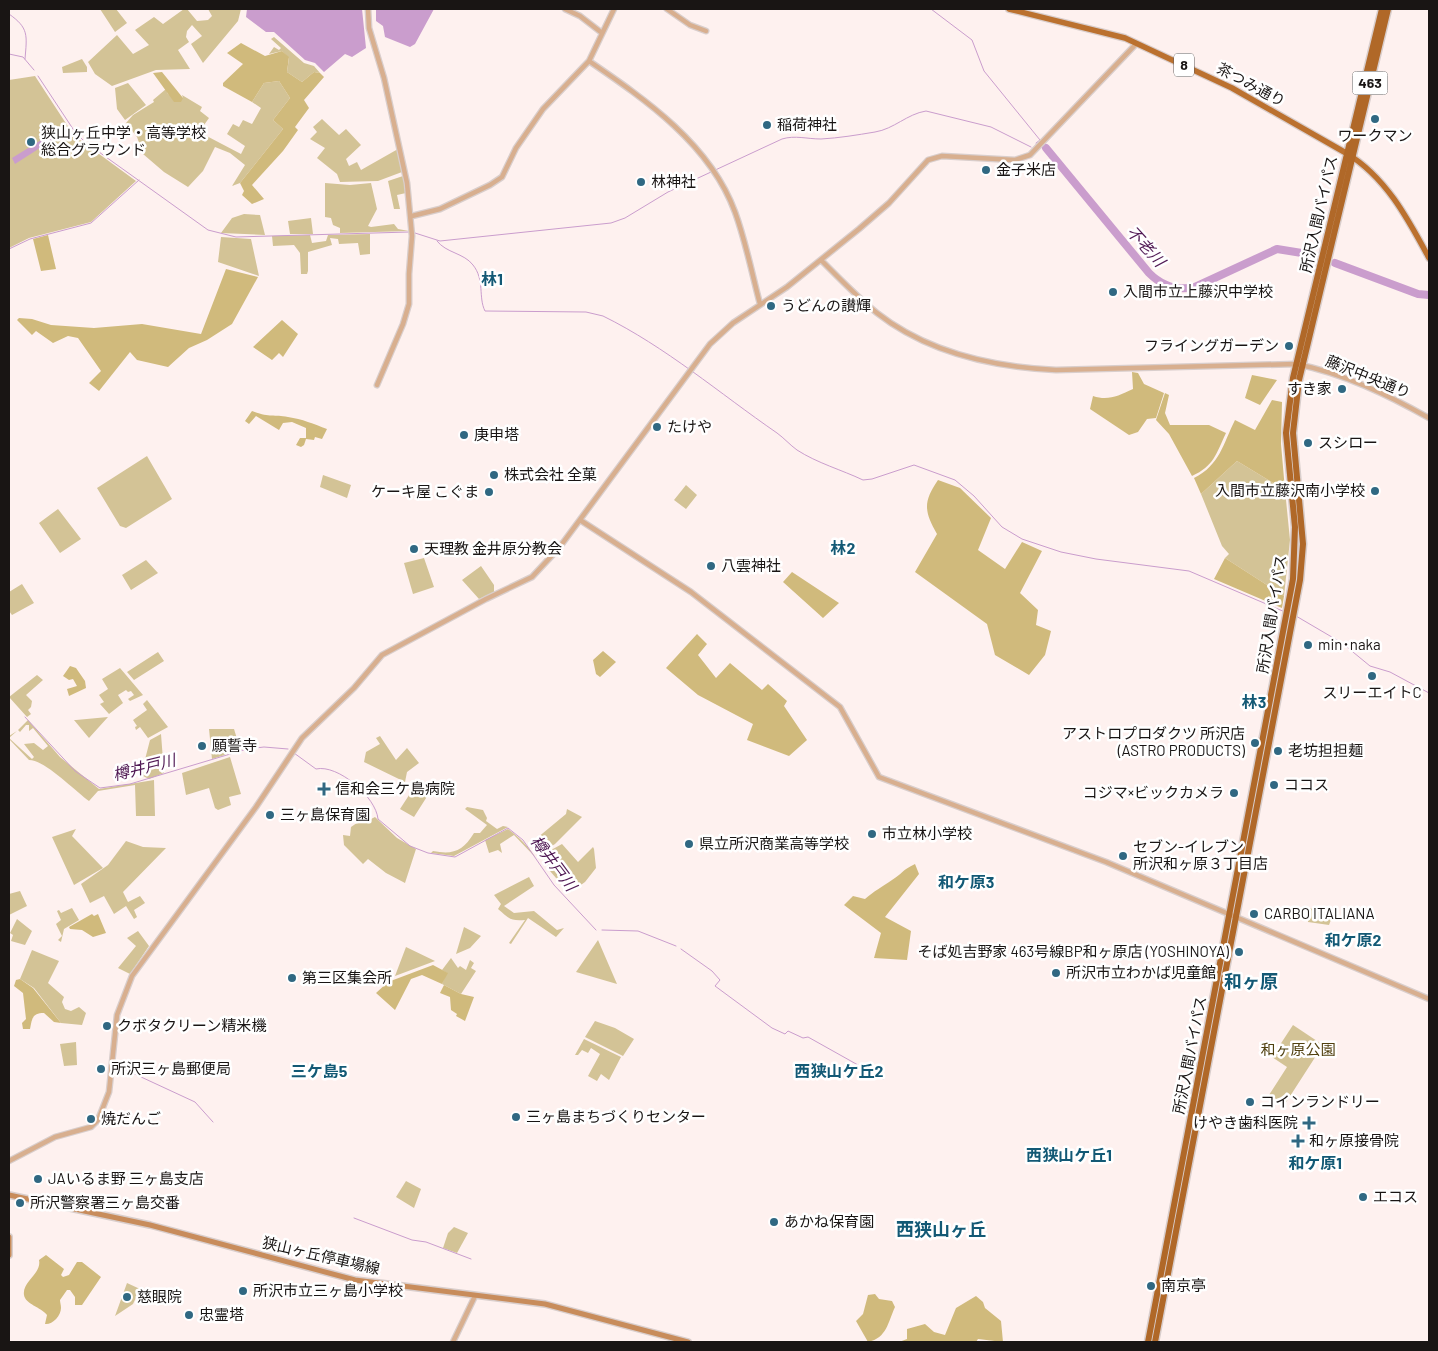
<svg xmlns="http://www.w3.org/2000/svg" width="1438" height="1351" font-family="Barlow,'Noto Sans JP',sans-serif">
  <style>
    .green { fill: #d3c396 }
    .forest { fill: #d0ba7c }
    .water { fill: #ca9dcd }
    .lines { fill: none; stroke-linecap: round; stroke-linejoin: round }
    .stream { stroke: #ca9dcd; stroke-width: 1 }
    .river { stroke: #ca9dcd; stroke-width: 8 }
    .tertiary-casing { stroke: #d9cecc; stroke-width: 7 }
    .secondary-casing { stroke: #d9cecc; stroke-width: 8 }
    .primary-casing { stroke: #d9cecc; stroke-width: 8 }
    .trunk-casing { stroke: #d9cecc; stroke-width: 9 }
    .tertiary { stroke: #d8af8f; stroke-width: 4.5 }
    .secondary { stroke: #c88c5b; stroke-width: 5 }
    .primary { stroke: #bb712f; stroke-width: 5.5 }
    .trunk { stroke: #b06828; stroke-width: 6 }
    .poi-dot { fill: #306882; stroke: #fff; stroke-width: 2 }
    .labels { text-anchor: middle; stroke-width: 5; stroke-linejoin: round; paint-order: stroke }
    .shield { fill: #fff; stroke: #5e5b5a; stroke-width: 1 }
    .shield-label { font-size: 14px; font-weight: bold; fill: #191514 }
    .street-label { font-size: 15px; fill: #191514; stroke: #fff }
    .poi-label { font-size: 15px; fill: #191514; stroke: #fff; text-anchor: start }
    .park-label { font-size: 15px; fill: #514110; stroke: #fff }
    .water-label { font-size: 16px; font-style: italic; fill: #501954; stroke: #fff }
    .neighbourhood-label { font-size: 16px; font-weight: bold; fill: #135975; stroke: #fff }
    .quarter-label { font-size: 18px; font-weight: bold; fill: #135975; stroke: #fff }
  </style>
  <rect width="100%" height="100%" fill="#fef1ef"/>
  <path class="green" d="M100,9H116L127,23L115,32Z
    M184,9H187L197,21L208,20L212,16L208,9H241L238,21L203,63L191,44L202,36L192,25L187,31L186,37L189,42L178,50L190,69L156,70L112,86L95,74L88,62L117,35L133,54L149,45L135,30L154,17L163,24Z
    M274,37L304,63L314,66L320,73L314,72L302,82L287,72L289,58L282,51L269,54L274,47L279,50L281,48L271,39Z
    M82,59L87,67V72L63,73L62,67Z
    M35,76L69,128L80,140L136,181L91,222L29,238L9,248V80Z
    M279,81L290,98L273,120L283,129L240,183L232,186L245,165L230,153L215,147L203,171L188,187L164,172L143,154L137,137L126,123L133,115L154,102L153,100L166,89L168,94L183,98L182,95L202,107L200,111L209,118L199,132L241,154L245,146L227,134L233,124L239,127L243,120L252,124L261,108L252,102L264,83Z
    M128,83L146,105L125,120L117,109L115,88Z
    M322,119L339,135L346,129L361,145L346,159L349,166L357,162L361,170L398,149L402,172L378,181L340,182L337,174L317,158L325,148L310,139L317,132L313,127Z
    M403,176L406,193L397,195L400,209H394L388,181Z
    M325,183L350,185L371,183L377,209L368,226L371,227L394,224L398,229L409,231L340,233V228L333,225L331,218L325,217Z
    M244,214L260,215L265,235L221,233L232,218Z
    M311,218L313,234H290L288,221Z
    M370,234V254L360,255L358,243L339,244L338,239L330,238L332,245L308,252V271L307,274H301L300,253L294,245L273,246L272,236L310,235L312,243L326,241L328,235Z
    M221,237L251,239L259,276L218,262Z
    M147,456L172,499L126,528L120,526L97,488Z
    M1237,461L1285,490L1290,540L1284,596L1225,558L1229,554L1222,546L1201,494Z
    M323,475L351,485L347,498L320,487Z
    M686,485L697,495L686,509L674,500Z
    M58,509L81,539L60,553L39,523Z
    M424,558L434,587L413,594L404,563Z
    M146,560L158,573L131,590L122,575Z
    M481,566L494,585V592L479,599L462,580Z
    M22,584L34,603L12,615L9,611V592Z
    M158,652L164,661L134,680L127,672Z
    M120,668L143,695L130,701L128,699L134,695L131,691L128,692L126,690L118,695L123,703L109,714L100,704L104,702L99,695L108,689L102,679Z
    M37,675L43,680L26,695L32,701L31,707L28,710L31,714L27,717L9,697Z
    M147,700L168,727L148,738L140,727L136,730L135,727L137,726L133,720L147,710L143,704Z
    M108,717L89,738L74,720H76Z
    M28,720L60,757L99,789L154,780L155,816H136L135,785L98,791L89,801C75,791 45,760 29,760L9,739V736L17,731L9,738L32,759L34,757L24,744L34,743L43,750L48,746L33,728L29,731V725H26L20,732L18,730Z
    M209,729H234L238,742L246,741L247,748L212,759Z
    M161,734L164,773L149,779L141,775L150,740Z
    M380,736L396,760L407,748L419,763L407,772L405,782L364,762L366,752L380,744L376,738Z
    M230,757L241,794L229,797L231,805L218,810L215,808L209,788L186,795L182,773Z
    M413,789L428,795L414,817L400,809Z
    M467,807L483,810L487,818L486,821L497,829L503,826L508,827L454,856L431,853L433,851C453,855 463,851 474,833H480L487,825L465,809Z
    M567,809L582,817L555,844L539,854L531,843L566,814Z
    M367,816L369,820L375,817L397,838L416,849L405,883L386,873L368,859L363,864L344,845L343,835L350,836L351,827Z
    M76,829L72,836L103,868L74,885L52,837Z
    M508,829C519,837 528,846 536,858L514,835L500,844L502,853L498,850L489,853L485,840Z
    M126,841L143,847L166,848L123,892L128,902L140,896L145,903L134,910L137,917L134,919L126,906L114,914L104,896L90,903L81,884L108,865Z
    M562,844L578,862L593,847L594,849L596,868L585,882L571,892H568L550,871L542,855Z
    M529,877L534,886L504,906L514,913L534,911L557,930L564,928L556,937L528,918L511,944L509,943L525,920C510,921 510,919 498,909L501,904L494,895Z
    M20,891L27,906L9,915V894Z
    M72,908L79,920L64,929L61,942L58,940L62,936L56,924L61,920L57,911L59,910L61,913Z
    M1310,908L1332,917L1329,925L1308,922V919H1305Z
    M17,919L32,931L25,945L11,941L13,935L10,933Z
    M464,927L481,936L470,948L456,954Z
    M138,931L149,946L130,974L118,968L136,946L127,938Z
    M598,940L617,984L576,972Z
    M406,947L435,961L395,976Z
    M32,950L59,961L48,983L64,997L62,1002L65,1009L71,1011L79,1007L86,1013L82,1025L61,1023L34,988L20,979Z
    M451,958L458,968L460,966L466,970L470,960L474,963L471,968L476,971L461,994L442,984L447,973L442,970Z
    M595,1021L615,1028L634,1039L623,1056L585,1037Z
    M1293,1025L1323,1045L1285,1104L1269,1095L1287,1067L1272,1057Z
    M584,1039L621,1057L609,1080L601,1074L597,1081L588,1076L600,1054L591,1048L588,1053L582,1050L578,1055H575Z
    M76,1042L77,1065L64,1066L60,1044Z
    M406,1181L421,1189L414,1208L396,1197Z
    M454,1227L468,1233L457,1253L443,1248L448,1233Z
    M127,1283L140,1289L133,1304L115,1316Z"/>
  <path class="forest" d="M241,43L265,56L282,51L289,57L287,72L302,82L314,72L320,73L324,77L304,100L309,108L295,127L298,130L283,151L252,185L264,199L252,204L242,195L244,191L240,183L283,129L273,120L290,98L279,81L264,83L252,102L223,86V83L243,64L227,53Z
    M162,72L183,98L181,102H174L153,73Z
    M48,235L56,269L41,271L33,239Z
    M226,269L258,277L232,324L207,340L189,348L168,367L137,360L130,352L99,391L89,383L101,371L78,338L68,336L53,343L36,331L32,335L17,320L19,318L32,319L51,325L94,328L142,324L201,334Z
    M282,320L298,334L283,357L279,353L272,360L253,347Z
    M1132,372L1138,373L1144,384L1164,393L1156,418L1147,419L1138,432L1129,435L1090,409L1093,396C1108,401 1118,396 1133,389Z
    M1252,375L1277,380L1260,405L1245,398Z
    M1165,393L1169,395L1165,413L1170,425H1209L1226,433C1216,454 1214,466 1192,476L1169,434L1156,420Z
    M1272,400L1282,402L1281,444L1285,490L1237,461L1201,494L1194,478C1220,465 1223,444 1235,420L1255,430Z
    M252,411C270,418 273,414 288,417C302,419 314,424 327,429L322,439L315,437L314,440L306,439L304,445L301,447L296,445L300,438H306V428L292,422L283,423L279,430L256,416L249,424L245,421Z
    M938,480L960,488L991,518L978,550L1005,569L1022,542L1042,551L1020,593L1038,610L1036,625L1051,631L1045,655L1029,675L995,655L987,624L915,572L937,534C924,511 923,502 938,480Z
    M1225,558L1284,596L1282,608L1214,579Z
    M792,572L839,603L823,618L783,582Z
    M697,634L707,644L698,655L716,678L730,663L762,690L768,684L787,701L784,706L807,740L789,756L747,740L753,724L698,695L666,668Z
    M603,651L616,662L600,677L596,674L593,660Z
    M70,666L76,668L85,681L86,688L69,696L67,689L77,686L73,679L69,680L63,676Z
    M915,864L919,874L885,917L911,931L907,960L874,958L881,933L844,905L853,896L865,899C874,891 882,887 892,880C902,874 902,870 915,864Z
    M92,914L94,916L98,914L106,933L93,937L82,930L70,929L69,927Z
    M433,965L448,973L442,984L422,975L411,979L395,1010L376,993L388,982Z
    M20,979L33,988L61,1023L54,1022L44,1013C32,1013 32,1019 30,1029H23L22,1023L26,1019L23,993L14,986L16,980Z
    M444,985L461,994L474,997L465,1021L456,1016L457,1014L451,1010L450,997L440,993Z
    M46,1255L64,1269L61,1275L63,1277L69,1275L77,1262H82L101,1277L82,1305H75V1297L70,1290H67L60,1300C60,1302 61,1305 61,1308C61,1316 52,1325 45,1324L47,1315C41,1307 25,1304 24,1295C22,1281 42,1274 39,1260Z
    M875,1294L879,1299L892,1301L895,1307C888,1322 887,1338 868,1342L856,1321L863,1314L868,1295Z
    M976,1296L983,1302L985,1308L1001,1321L1003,1342L978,1339L976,1342H899L907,1339V1329L925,1324L934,1332L945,1335L956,1308Z"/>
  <path class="water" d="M247,9H362L366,48L352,57L345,54L324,72L315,63L305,60L274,32H266L246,17Z
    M376,9H434L415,44L410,47L385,37L383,26L376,21Z
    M51,134L54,139L15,164L12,158Z"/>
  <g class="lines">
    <path class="stream" d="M931,9L972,40L984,71L1040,140L1036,143
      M9,14C29,28 27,35 25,59
      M9,54L23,57L34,70
      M38,76L75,132L85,142L208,230L236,237L409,232
      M415,233L440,241L611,223L625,218L668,192L782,139C795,135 807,139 821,139C839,138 857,135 875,132C894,129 907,114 926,111L991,127L1031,147
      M437,241C446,253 464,253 473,265C485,280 478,297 485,311L586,312L603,316C666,347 719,393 777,433C784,438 790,445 797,450C817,463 842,470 863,480L872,479L914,465L955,480L974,496L1002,527L1022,539L1061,552L1096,559L1189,571L1285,612
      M9,249L30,239L91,223L139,180
      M1296,616L1342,643L1370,666L1390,672L1429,693
      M25,717L75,771L100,788L130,784L247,749L264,747L288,749
      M294,753L316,769C338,764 376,797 378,819L410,846L428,853L455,857L508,828L523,840L554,885L596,930
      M602,930L638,931L676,946
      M681,949L712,971L720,980L715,986L772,1028L785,1034L788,1031L803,1038L808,1037L883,1079
      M126,1070L195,1102L213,1122
      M354,1218L412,1240L426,1242L471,1259"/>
    <path class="river" d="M1046,148L1149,273C1162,286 1177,291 1195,287L1277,249L1314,255
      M1335,263L1418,294L1429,295"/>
    <g class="tertiary-casing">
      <path id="tertiary" d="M368,9L369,28L384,78L407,183L412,236L409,274V304L403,324L377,385
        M565,9L580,16L602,33
        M667,9L690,25L706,31
        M589,61C646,100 710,144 735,212C746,242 752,274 760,304
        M412,216L440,209L490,185L502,177L516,148L543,109L589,61L614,9
        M821,260C839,278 857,297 877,313C928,353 992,367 1056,370L1296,364C1343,373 1388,395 1429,418
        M580,520L691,592L840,707L879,777L1106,862L1429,999
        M9,1161L55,1137L91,1127L98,1120L109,1092L117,1015L132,976L256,807L302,738L354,688L382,655L486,599L532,577L559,548L710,344L733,323L787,287L859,229L889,203L928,160L942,156L1015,160L1030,155L1136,44
        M453,1342L475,1296"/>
    </g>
    <g class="secondary-casing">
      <path id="secondary" d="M9,1195L150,1225L355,1280L545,1304L688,1342
        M9,1237V1255"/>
    </g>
    <g class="primary-casing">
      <path id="primary" d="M1009,9L1125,38L1232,88L1346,153C1386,177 1408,219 1429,258"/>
    </g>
    <g class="trunk-casing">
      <path id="trunk" d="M1148,1342L1293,579L1295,527L1286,433L1293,378L1382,9
        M1155,1342L1300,580L1303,544L1293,433L1299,380L1388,9"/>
    </g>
    <use href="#tertiary" class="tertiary"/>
    <use href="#secondary" class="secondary"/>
    <use href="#primary" class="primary"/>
    <use href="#trunk" class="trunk"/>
  </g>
  <g class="poi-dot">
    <circle cx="1375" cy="119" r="5"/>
    <circle cx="767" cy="125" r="5"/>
    <circle cx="31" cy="142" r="5"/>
    <circle cx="986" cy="170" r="5"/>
    <circle cx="641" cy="182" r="5"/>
    <circle cx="1113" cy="292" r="5"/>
    <circle cx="771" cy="306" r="5"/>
    <circle cx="1289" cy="346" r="5"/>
    <circle cx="1342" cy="389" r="5"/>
    <circle cx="657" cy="427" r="5"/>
    <circle cx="464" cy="435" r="5"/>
    <circle cx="1308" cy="443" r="5"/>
    <circle cx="494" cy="475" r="5"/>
    <circle cx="1375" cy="491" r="5"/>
    <circle cx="489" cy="492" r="5"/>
    <circle cx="414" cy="549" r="5"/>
    <circle cx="711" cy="566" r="5"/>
    <circle cx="1308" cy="645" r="5"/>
    <circle cx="1372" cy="676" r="5"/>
    <circle cx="1255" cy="743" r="5"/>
    <circle cx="202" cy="746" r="5"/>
    <circle cx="1278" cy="751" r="5"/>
    <circle cx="1274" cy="785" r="5"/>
    <path d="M321.5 781.5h5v5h5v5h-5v5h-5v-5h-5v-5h5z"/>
    <circle cx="1234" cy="793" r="5"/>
    <circle cx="270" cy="815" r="5"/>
    <circle cx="872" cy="834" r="5"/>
    <circle cx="689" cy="844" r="5"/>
    <circle cx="1123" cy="856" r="5"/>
    <circle cx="1254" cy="914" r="5"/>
    <circle cx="1239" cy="952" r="5"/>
    <circle cx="1056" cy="973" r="5"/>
    <circle cx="292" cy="978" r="5"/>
    <circle cx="107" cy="1026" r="5"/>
    <circle cx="101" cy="1069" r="5"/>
    <circle cx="1250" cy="1102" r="5"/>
    <circle cx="516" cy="1117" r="5"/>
    <circle cx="91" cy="1119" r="5"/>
    <path d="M1306.5 1115.5h5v5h5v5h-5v5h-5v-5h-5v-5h5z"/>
    <path d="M1295.5 1133.5h5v5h5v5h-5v5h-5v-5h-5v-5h5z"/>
    <circle cx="38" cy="1179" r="5"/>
    <circle cx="1363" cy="1197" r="5"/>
    <circle cx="20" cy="1203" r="5"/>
    <circle cx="774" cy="1222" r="5"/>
    <circle cx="1151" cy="1286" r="5"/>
    <circle cx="243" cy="1291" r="5"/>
    <circle cx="127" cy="1297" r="5"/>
    <circle cx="189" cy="1315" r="5"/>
  </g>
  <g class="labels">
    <g class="shield">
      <rect x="1174" y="53.5" width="20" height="23" rx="4"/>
      <rect x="1352.5" y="71.5" width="35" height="23" rx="4"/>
    </g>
    <g class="shield-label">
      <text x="1184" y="70">8</text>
      <text x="1370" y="88">463</text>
    </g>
    <g class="street-label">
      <text transform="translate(1251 85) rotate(28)" y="5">茶つみ通り</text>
      <text transform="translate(1319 214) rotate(-77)" y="5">所沢入間バイパス</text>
      <text transform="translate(1368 377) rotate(22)" y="5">藤沢中央通り</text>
      <text transform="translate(1272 614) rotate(-81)" y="5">所沢入間バイパス</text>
      <text transform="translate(1190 1055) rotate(-79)" y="5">所沢入間バイパス</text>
      <text transform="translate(321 1256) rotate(13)" y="5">狭山ヶ丘停車場線</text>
    </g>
    <g class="poi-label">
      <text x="777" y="130">稲荷神社</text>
      <text x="41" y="138">狭山ヶ丘中学・高等学校<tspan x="41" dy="17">総合グラウンド</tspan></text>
      <text x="1375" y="141" text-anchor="middle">ワークマン</text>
      <text x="996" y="175">金子米店</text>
      <text x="651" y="187">林神社</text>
      <text x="1123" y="297">入間市立上藤沢中学校</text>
      <text x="781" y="311">うどんの讃輝</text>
      <text x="1279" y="351" text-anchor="end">フライングガーデン</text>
      <text x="1332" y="394" text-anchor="end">すき家</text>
      <text x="667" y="432">たけや</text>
      <text x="474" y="440">庚申塔</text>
      <text x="1318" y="448">スシロー</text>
      <text x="504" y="480">株式会社 全菓</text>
      <text x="1365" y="496" text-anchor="end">入間市立藤沢南小学校</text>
      <text x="479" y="497" text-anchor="end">ケーキ屋 こぐま</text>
      <text x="424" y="554">天理教 金井原分教会</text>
      <text x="721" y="571">八雲神社</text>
      <text x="1318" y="650">min･naka</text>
      <text x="1372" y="698" text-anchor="middle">スリーエイトC</text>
      <text x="1245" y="739" text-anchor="end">アストロプロダクツ 所沢店<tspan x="1245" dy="17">(ASTRO PRODUCTS)</tspan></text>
      <text x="212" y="751">願誓寺</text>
      <text x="1288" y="756">老坊担担麺</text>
      <text x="1284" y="790">ココス</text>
      <text x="335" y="794">信和会三ケ島病院</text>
      <text x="1224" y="798" text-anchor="end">コジマ×ビックカメラ</text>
      <text x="280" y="820">三ヶ島保育園</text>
      <text x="882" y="839">市立林小学校</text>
      <text x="699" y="849">県立所沢商業高等学校</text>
      <text x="1133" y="852">セブン-イレブン<tspan x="1133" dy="17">所沢和ヶ原３丁目店</tspan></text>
      <text x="1264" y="919">CARBO ITALIANA</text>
      <text x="1229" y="957" text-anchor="end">そば処吉野家 463号線BP和ヶ原店 (YOSHINOYA)</text>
      <text x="1066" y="978">所沢市立わかば児童館</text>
      <text x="302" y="983">第三区集会所</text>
      <text x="117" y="1031">クボタクリーン精米機</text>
      <text x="111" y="1074">所沢三ヶ島郵便局</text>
      <text x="1260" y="1107">コインランドリー</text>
      <text x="526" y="1122">三ヶ島まちづくりセンター</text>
      <text x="101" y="1124">焼だんご</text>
      <text x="1298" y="1128" text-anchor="end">けやき歯科医院</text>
      <text x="1309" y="1146">和ヶ原接骨院</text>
      <text x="48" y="1184">JAいるま野 三ヶ島支店</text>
      <text x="1373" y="1202">エコス</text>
      <text x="30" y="1208">所沢警察署三ヶ島交番</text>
      <text x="784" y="1227">あかね保育園</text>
      <text x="1161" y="1291">南京亭</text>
      <text x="253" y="1296">所沢市立三ヶ島小学校</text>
      <text x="137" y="1302">慈眼院</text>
      <text x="199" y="1320">忠霊塔</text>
    </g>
    <g class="park-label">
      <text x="1298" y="1055">和ヶ原公園</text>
    </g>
    <g class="water-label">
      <text transform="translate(1146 246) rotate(48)" y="6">不老川</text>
      <text transform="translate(144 767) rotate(-14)" y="6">樽井戸川</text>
      <text transform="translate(554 863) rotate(53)" y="6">樽井戸川</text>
    </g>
    <g class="neighbourhood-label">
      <text x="492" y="285">林1</text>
      <text x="843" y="554">林2</text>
      <text x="1254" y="708">林3</text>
      <text x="966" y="888">和ケ原3</text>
      <text x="1353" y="946">和ケ原2</text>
      <text x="319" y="1077">三ケ島5</text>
      <text x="839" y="1077">西狭山ケ丘2</text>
      <text x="1069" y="1161">西狭山ケ丘1</text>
      <text x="1315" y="1169">和ケ原1</text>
    </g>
    <g class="quarter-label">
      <text x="1251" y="988">和ヶ原</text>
      <text x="941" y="1236">西狭山ヶ丘</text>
    </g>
  </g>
  <rect width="1438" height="1351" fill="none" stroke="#191514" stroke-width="20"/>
</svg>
